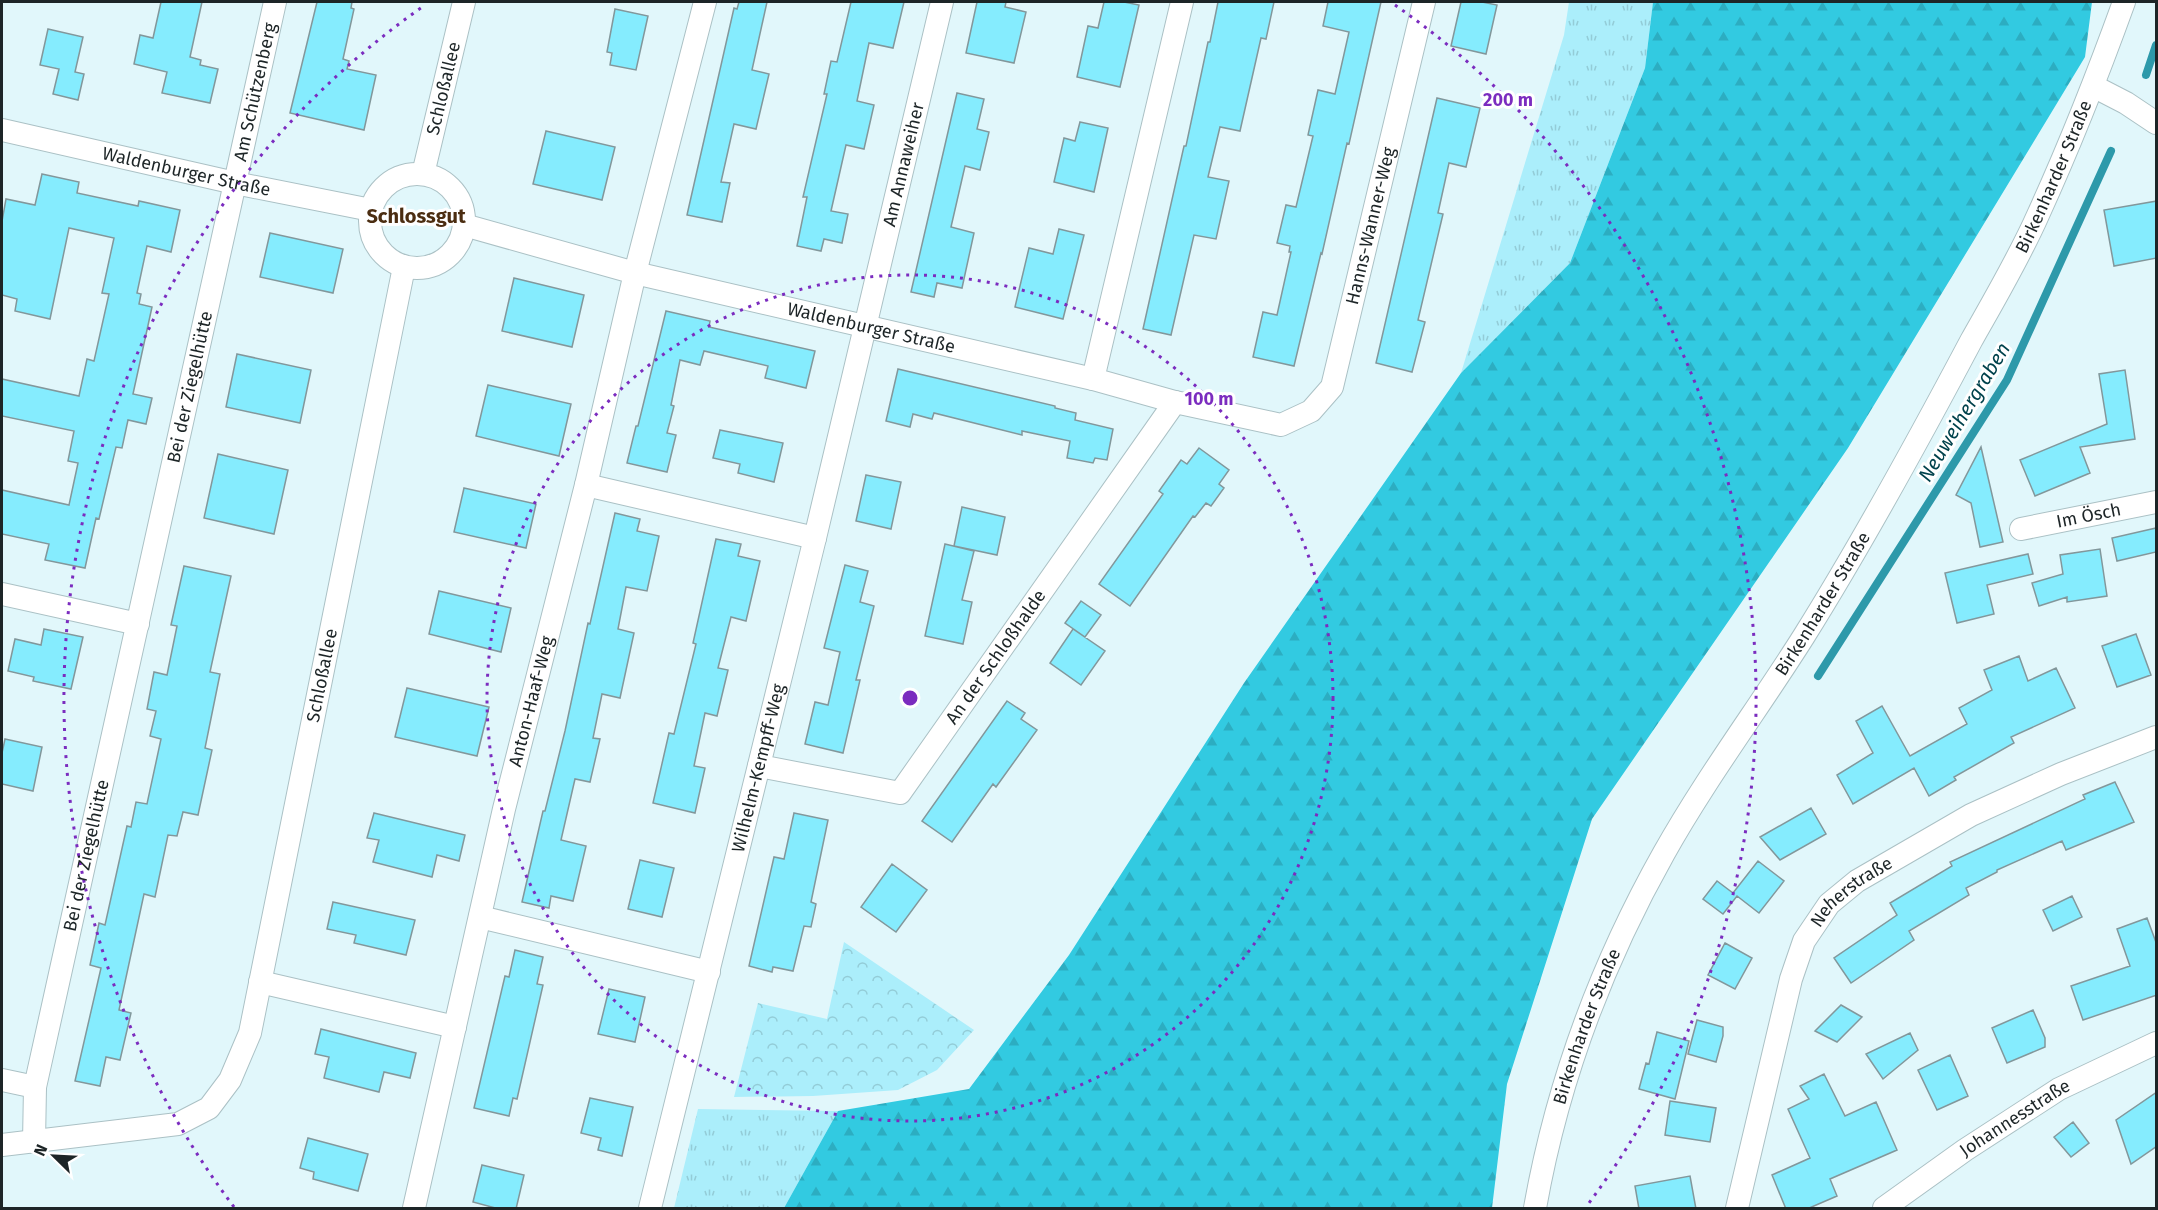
<svg xmlns="http://www.w3.org/2000/svg" width="2158" height="1210" font-family="'Fira Sans',sans-serif">
  <style>
    .grass { fill: url(#grass-tufts) }
    .forest { fill: url(#forest-firs) }
    .park { fill: url(#park-crowns) }
    .lines { fill: none; stroke-linecap: round; stroke-linejoin: round }
    .stream { stroke: #2d99aa; stroke-width: 8 }
    .building { fill: #85ecfe; stroke: #82979b; stroke-width: 1.5 }
    .minor-casing { stroke: #abc1c5; stroke-width: 24 }
    .minor { stroke: #fff; stroke-width: 22 }
    .ring { fill: none; stroke: #7b2cbf; stroke-width: 3; stroke-dasharray: 3 6 }
    .labels { text-anchor: middle; stroke-width: 6; stroke-linejoin: round; paint-order: stroke }
    .street-label { font-size: 18px; fill: #1d2527; stroke: #fff }
    .neighbourhood-label { font-size: 20px; font-weight: bold; fill: #4b2d11; stroke: #fff }
    .water-label { font-size: 20px; font-style: italic; fill: #00424c; stroke: #fff }
    .centre { fill: #7b2cbf; stroke: #fff; stroke-width: 3 }
    .ring-label { font-size: 18px; text-anchor: middle; font-weight: bold; fill: #7b2cbf; stroke: #fff; stroke-width: 6; stroke-linejoin: round; paint-order: stroke }
  </style>
  <defs>
    <pattern id="grass-tufts" width="24" height="20" patternUnits="userSpaceOnUse" patternTransform="scale(1.5)"><rect width="24" height="20" fill="#abeefb"/><path d="M3 7l-1-3M5 7V3M7 7l1-3M15 17l-1-3M17 17v-4M19 17l1-3" fill="none" stroke="#93ccd7"/></pattern>
    <pattern id="forest-firs" width="22" height="20" patternUnits="userSpaceOnUse" patternTransform="scale(1.5)"><rect width="22" height="20" fill="#32cae1"/><path d="M5 1l3.5 6h-7zM16 11l3.5 6h-7z" fill="#2cadc1"/></pattern>
    <pattern id="park-crowns" width="20" height="18" patternUnits="userSpaceOnUse" patternTransform="scale(1.5)"><rect width="20" height="18" fill="#abeefb"/><path d="M2 6a3 3 0 1 1 6 0M12 15a3 3 0 1 1 6 0" fill="none" stroke="#93ccd7"/></pattern>
  </defs>
  <rect width="100%" height="100%" fill="#e1f7fb"/>
  <path class="grass" d="M1569,2H1653L1645,68L1570,263L1461,373L1564,35Z
    M698,1109L838,1111L784,1208H674Z"/>
  <path class="forest" d="M1653,2H2092L2085,57L1848,448L1592,819L1507,1084L1492,1208H784L838,1111L969,1089L1069,955L1244,683L1461,373L1570,263L1645,68Z"/>
  <path class="park" d="M844,942L974,1030L937,1070L898,1090L813,1096L734,1097L758,1003L827,1019Z"/>
  <g class="lines">
    <path class="stream" d="M2146,75L2156,45
      M1818,676L2007,380L2111,151"/>
  </g>
  <path class="building" d="M161,2H202L190,57L201,60L200,65L218,69L210,103L162,93L167,72L134,64L140,35L153,38Z
    M317,2H352L351,8L354,9L343,59L349,61L347,69L376,75L364,130L290,113Z
    M739,2H767L752,70L769,74L756,129L734,124L721,182L730,183L722,222L687,215L734,8L737,9Z
    M851,2H904L893,48L869,43L857,101L874,105L864,149L846,145L831,211L848,214L842,243L824,239L821,251L797,246L807,197H803L827,94H824L831,61L837,62Z
    M977,2H1006L1005,7L1026,12L1014,63L966,53Z
    M1104,2H1124L1139,5L1120,87L1077,77L1088,26L1098,28Z
    M1218,2H1274L1266,39L1261,38L1240,131L1220,127L1208,177L1229,181L1216,239L1194,235L1171,335L1143,329L1184,146H1186L1208,42H1210Z
    M1328,2H1381L1349,144L1347,143L1322,254L1321,253L1294,366L1253,357L1263,312L1277,315L1291,252H1289L1290,246L1277,243L1286,205L1296,207L1313,136L1308,135L1318,90L1335,94L1349,32L1323,26Z
    M1461,2H1482L1497,5L1486,54L1451,46Z
    M615,9L648,16L636,70L610,65L612,53L607,52Z
    M48,29L83,37L75,72L84,74L78,100L53,94L59,69L40,65Z
    M957,93L984,99L977,129L989,132L980,170L965,166L951,227L974,233L962,288L937,283L934,297L911,292Z
    M1437,98L1480,108L1466,167L1449,163L1438,213L1443,214L1418,320L1425,322L1412,372L1376,363Z
    M1080,122L1108,128L1094,192L1054,182L1064,138L1075,141Z
    M546,131L615,147L602,200L533,184Z
    M42,174L79,182L77,193L138,206L139,201L180,210L171,252L147,246L137,293L141,294L139,304L152,307L133,394L152,398L146,424L128,420L122,448L116,447L99,519L96,518L85,568L45,560L49,544L2,534V490L69,505L78,463L68,461L74,431L2,416V379L79,396L87,359L94,361L109,294L102,293L114,238L69,228L50,319L15,311L17,299L2,295V221L6,199L35,205Z
    M2157,201V258L2114,266L2104,210Z
    M1059,229L1084,235L1063,319L1015,307L1029,248L1053,254Z
    M270,233L343,249L333,293L260,277Z
    M514,278L584,295L572,347L502,331Z
    M666,311L710,321L709,327L815,351L806,388L765,378L768,366L704,351L700,365L680,360L671,405L674,406L667,433L676,435L667,472L627,463L636,426H638Z
    M237,354L311,370L300,423L226,407Z
    M898,369L1055,406V408L1076,413L1075,420L1113,429L1107,460L1095,458L1093,463L1067,458L1070,441L1022,431V435L934,413L932,419L913,414L910,427L886,421Z
    M2125,370L2135,439L2080,447L2090,473L2035,496L2020,460L2107,424L2099,374Z
    M488,385L571,404L559,456L476,436Z
    M720,430L783,443L774,482L738,473L740,464L713,458Z
    M1981,447L2003,542L1980,547L1971,503L1956,495Z
    M1199,448L1229,470L1219,484L1224,488L1211,506L1206,503L1195,517L1193,516L1130,606L1099,584L1163,494L1159,491L1181,460L1187,464Z
    M218,454L288,470L274,534L204,518Z
    M866,475L901,482L891,529L856,521Z
    M464,488L536,504L526,548L454,532Z
    M962,507L1005,517L997,555L954,546Z
    M615,513L640,519L637,531L659,536L647,591L626,587L618,629L634,633L620,698L602,694L593,738L600,739L590,782L575,779L561,840L586,846L573,901L551,896L549,908L522,902L543,811H545L565,731L588,623L590,624Z
    M2156,528V552L2117,561L2112,538Z
    M716,539L741,544L738,556L760,561L746,621L731,617L718,668L728,670L717,716L705,713L694,766L705,768L695,813L653,803L669,733L674,734L696,644L693,643Z
    M945,544L974,551L962,600L972,602L963,644L925,636Z
    M2100,549L2107,596L2067,602V597L2039,606L2032,583L2063,574L2060,555Z
    M2028,554L2033,574L1987,585L1994,614L1957,623L1945,573Z
    M845,565L868,571L860,602L874,606L856,680H860L843,753L805,744L815,702L828,705L840,652L824,648Z
    M184,566L231,576L210,672L220,674L205,748L212,750L198,815L183,812L177,836L168,835L155,897L144,894L119,1010L131,1013L120,1060L106,1057L100,1086L75,1081L101,968L90,965L99,923L105,925L127,826L131,827L136,802L147,804L161,739L150,736L156,711L147,709L154,672L167,675L177,626L171,625Z
    M439,591L511,608L501,652L429,634Z
    M1081,601L1101,615L1085,637L1065,623Z
    M44,629L83,637L71,689L33,681L34,677L8,671L15,639L41,645Z
    M1073,629L1105,651L1081,685L1050,663Z
    M2136,634L2151,675L2117,687L2102,646Z
    M2019,656L2028,681L2056,668L2075,708L2011,737L2014,743L1954,777L1956,780L1929,796L1914,768L1853,804L1837,775L1873,753L1856,721L1882,706L1910,756L1967,724L1959,708L1992,690L1984,670Z
    M407,688L489,707L477,756L395,737Z
    M1007,701L1025,713L1021,719L1037,730L996,787L993,784L952,842L922,821Z
    M5,739L42,747L33,791L2,784V753Z
    M2115,782L2134,822L2066,850L2062,841L1997,870V872L1966,888L1969,895L1909,931L1914,940L1851,983L1834,958L1897,915L1890,903L1952,866L1950,862L2085,799L2083,795Z
    M1811,808L1826,834L1780,860L1760,837Z
    M374,813L465,835L459,861L437,855L432,877L373,862L379,840L367,838Z
    M794,813L828,820L811,902L816,904L811,927L804,926L793,971L773,967L772,972L749,966L774,857L784,859Z
    M640,860L674,868L662,917L628,909Z
    M1758,861L1784,881L1759,913L1737,896L1723,914L1703,899L1717,881L1733,893Z
    M892,864L927,890L896,932L861,907Z
    M2072,896L2082,917L2053,931L2043,910Z
    M333,902L415,920L406,955L354,943L356,935L327,929Z
    M2147,918L2157,945V995L2083,1020L2071,986L2130,966L2117,929Z
    M1725,943L1752,958L1735,989L1708,975Z
    M515,950L543,957L537,984L543,985L517,1099L513,1098L509,1116L474,1108L505,976L509,977Z
    M609,989L645,997L635,1042L598,1034Z
    M1841,1005L1862,1017L1837,1042L1815,1031Z
    M2033,1010L2045,1038V1047L2007,1063L1992,1028Z
    M1697,1020L1723,1027V1036L1716,1062L1688,1054Z
    M321,1029L416,1053L410,1078L384,1072L379,1092L324,1078L329,1057L315,1054Z
    M1657,1032L1689,1041L1675,1099L1639,1089L1646,1063L1649,1064Z
    M1910,1033L1918,1050L1883,1079L1866,1054Z
    M1950,1055L1968,1096L1937,1110L1918,1070Z
    M1824,1074L1845,1116L1876,1102L1897,1150L1830,1179L1837,1196L1807,1209H1786L1772,1175L1810,1158L1788,1109L1809,1099L1800,1086Z
    M2157,1092V1146L2131,1164L2116,1120Z
    M590,1098L633,1107L622,1156L598,1150L601,1138L581,1133Z
    M1670,1101L1716,1108L1710,1142L1665,1135Z
    M2073,1122L2089,1143L2071,1157L2054,1137Z
    M308,1138L368,1154L358,1191L313,1179L314,1172L300,1168Z
    M482,1165L524,1175L516,1209H499L473,1202Z
    M1690,1176L1696,1209H1639L1635,1186Z"/>
  <g class="lines">
    <g class="minor-casing">
      <g id="minor">
        <path d="M2093,86L2126,103L2156,123"/>
        <path id="s1" d="M2,130L235,183L371,210"/>
        <path id="s2" d="M423,174L464,2"/>
        <circle cx="417" cy="221" r="47"/>
        <path id="s3" d="M464,225L635,273L1093,379L1175,402L1281,425L1311,411L1332,387L1424,2"/>
        <path d="M1093,379L1182,2"/>
        <path d="M586,485L815,538"/>
        <path id="s4" d="M2021,529L2156,502"/>
        <path d="M2,594L138,624"/>
        <path id="s5" d="M759,766L900,793L1175,402"/>
        <path d="M480,917L709,972"/>
        <path d="M260,982L455,1027"/>
        <path d="M2,1080L35,1087"/>
        <path id="s6" d="M34,1142L35,1087L275,2"/>
        <path id="s7" d="M2,1145L178,1124L209,1108L230,1080L250,1033L404,267"/>
        <path id="s8" d="M414,1208L504,809L586,485L635,273L705,2"/>
        <path id="s9" d="M650,1208L815,538L942,2"/>
        <path id="s10" d="M1535,1208C1557,1084 1602,963 1664,853C1706,778 1758,709 1804,636C1864,540 1918,441 1971,341C1994,300 2019,258 2038,215C2070,145 2098,74 2124,2"/>
        <path id="s11" d="M1737,1208L1791,979L1804,941L1829,904L1857,881L1971,815L2061,774L2156,737"/>
        <path id="s12" d="M1884,1208L1965,1150L2059,1089L2156,1043"/>
      </g>
    </g>
    <use href="#minor" class="minor"/>
  </g>
  <g class="ring">
    <circle cx="910" cy="698" r="423"/>
    <path d="M234 1207A846 846 0 0 1 425 5M1395 5A846 846 0 0 1 1586 1207"/>
  </g>
  <g class="labels">
    <g class="street-label">
      <text dy="6" stroke="none"><textPath href="#s2" startOffset="88">Schloßallee</textPath></text>
      <text dy="6" stroke="none"><textPath href="#s6" startOffset="1074">Am Schützenberg</textPath></text>
      <text dy="6" stroke="none"><textPath href="#s9" startOffset="1074">Am Annaweiher</textPath></text>
      <text dy="6" stroke="none"><textPath href="#s1" startOffset="189">Waldenburger Straße</textPath></text>
      <text dy="6" stroke="none"><textPath href="#s10" startOffset="1161">Birkenharder Straße</textPath></text>
      <text dy="6" stroke="none"><textPath href="#s3" startOffset="1072">Hanns-Wanner-Weg</textPath></text>
      <text dy="6" stroke="none"><textPath href="#s3" startOffset="420">Waldenburger Straße</textPath></text>
      <text dy="6" stroke="none"><textPath href="#s6" startOffset="772">Bei der Ziegelhütte</textPath></text>
      <text dy="6" stroke="none"><textPath href="#s4" startOffset="69">Im Ösch</textPath></text>
      <text dy="6" stroke="none"><textPath href="#s10" startOffset="675">Birkenharder Straße</textPath></text>
      <text dy="6" stroke="none"><textPath href="#s5" startOffset="310">An der Schloßhalde</textPath></text>
      <text dy="6" stroke="none"><textPath href="#s7" startOffset="663">Schloßallee</textPath></text>
      <text dy="6" stroke="none"><textPath href="#s8" startOffset="520">Anton-Haaf-Weg</textPath></text>
      <text dy="6" stroke="none"><textPath href="#s9" startOffset="453">Wilhelm-Kempff-Weg</textPath></text>
      <text dy="6" stroke="none"><textPath href="#s6" startOffset="292">Bei der Ziegelhütte</textPath></text>
      <text dy="6" stroke="none"><textPath href="#s11" startOffset="345">Neherstraße</textPath></text>
      <text dy="6" stroke="none"><textPath href="#s10" startOffset="189">Birkenharder Straße</textPath></text>
      <text dy="6" stroke="none"><textPath href="#s12" startOffset="159">Johannesstraße</textPath></text>
    </g>
    <g class="neighbourhood-label">
      <text x="416" y="223">Schlossgut</text>
    </g>
    <g class="water-label">
      <text transform="translate(1964 412) rotate(-59)" y="7">Neuweihergraben</text>
    </g>
  </g>
  <circle cx="910" cy="698" r="9" class="centre"/>
  <g class="ring-label">
    <text x="1508" y="106">200 m</text>
    <text x="1209" y="405">100 m</text>
  </g>
  <rect width="2158" height="1210" fill="none" stroke="#1d2527" stroke-width="6"/>
  <g transform="translate(54 1156) rotate(294)" stroke="#ffffff" stroke-width="4.5" paint-order="stroke">
  <path d="M0-4.5L10 22L0 15L-10 22Z" fill="#1d2527"/>
  <text y="-9" font-size="16" font-weight="bold" text-anchor="middle" fill="#1d2527">N</text>
  </g>
</svg>
